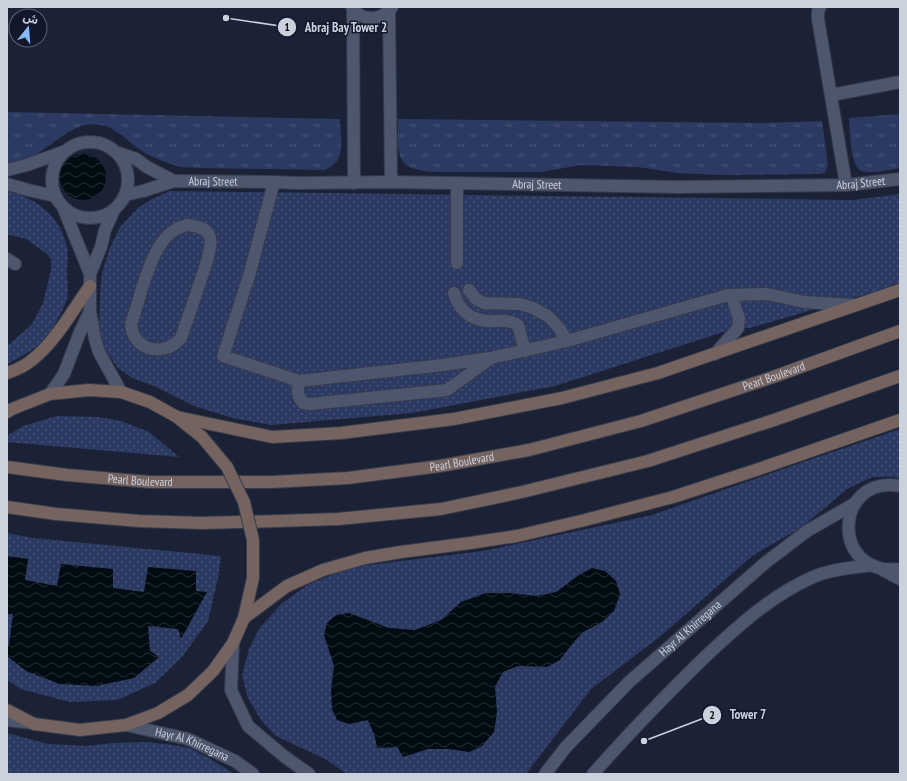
<svg xmlns="http://www.w3.org/2000/svg" width="907" height="781" font-family="'PT Sans Narrow','Noto Sans Arabic',sans-serif">
  <style>
    .grass { fill: url(#grass-tufts) }
    .garden { fill: url(#garden-dots) }
    .water { fill: url(#water-waves) }
    .lines { fill: none; stroke-linecap: round; stroke-linejoin: round }
    .lane-casing { stroke: #363b4b; stroke-width: 14 }
    .street-casing { stroke: #363b4b; stroke-width: 14 }
    .secondary-casing { stroke: #363b4b; stroke-width: 14 }
    .lane { stroke: #4d566d; stroke-width: 12 }
    .street { stroke: #4d566d; stroke-width: 12 }
    .secondary { stroke: #75635f; stroke-width: 12 }
    .secondary-bridge-casing { stroke: #363b4b; stroke-width: 14; stroke-linecap: butt }
    .secondary-bridge { stroke: #75635f; stroke-width: 12 }
    .labels { text-anchor: middle; stroke-width: 3; stroke-linejoin: round; paint-order: stroke }
    .street-label { font-size: 12px; fill: #ccd1de; stroke: #12182b }
    .leader { fill: none; stroke: #ccd1de; stroke-width: 1.5 }
    .callout-dot { fill: #ccd1de; stroke: #12182b; stroke-width: 1.5 }
    .mark-label { font-size: 12px; text-anchor: middle; font-weight: bold; fill: #111 }
    .callout-label { font-size: 13px; text-anchor: middle; font-weight: bold; fill: #ccd1de; stroke: #12182b; stroke-width: 3; stroke-linejoin: round; paint-order: stroke }
  </style>
  <defs>
    <pattern id="grass-tufts" width="24" height="20" patternUnits="userSpaceOnUse"><rect width="24" height="20" fill="#2c3a63"/><path d="M3 7l-1-3M5 7V3M7 7l1-3M15 17l-1-3M17 17v-4M19 17l1-3" fill="none" stroke="#495579"/></pattern>
    <pattern id="garden-dots" width="8" height="8" patternUnits="userSpaceOnUse"><rect width="8" height="8" fill="#2c3a63"/><path d="M2 2h.1M6 6h.1" fill="none" stroke="#495579" stroke-width="1.8" stroke-linecap="round"/></pattern>
    <pattern id="water-waves" width="16" height="10" patternUnits="userSpaceOnUse"><rect width="16" height="10" fill="#000b12"/><path d="M0 5q4-4 8 0t8 0" fill="none" stroke="#242e34"/></pattern>
  </defs>
  <rect width="100%" height="100%" fill="#1b2236"/>
  <path class="grass" d="M7,112L340,119C340,132 345,153 335,163C333,166 328,168 325,170L201,168L180,167L162,161L145,153L136,147L123,136L107,126L93,124L81,126L68,132L37,154L16,163L7,165Z
    M900,114V168C890,170 871,174 862,171C850,168 850,130 849,118Z
    M398,119L759,123L822,121L828,164L825,173L819,174L724,175L677,173L638,167L580,165L542,172H434C425,171 414,170 406,165C395,156 398,132 398,119Z"/>
  <path class="garden" d="M7,191C34,197 59,215 66,243C69,251 67,264 67,274C67,280 69,292 67,298C66,305 52,331 47,336C36,349 22,356 7,364V344L9,345L32,324L43,303L51,270V259L47,254L26,239L7,234Z
    M170,191L853,200L900,194V283L874,292L750,328H736L555,386L412,413L271,425L233,418L194,406L154,386L132,378L118,368L104,348L99,324L100,296L102,273L109,250L120,227L138,208L152,199Z
    M57,416L98,417L121,421L149,432L179,457L7,442V436L23,426Z
    M900,429V479L895,477H872L847,489L802,527L752,556L662,635L591,689L526,774H347L327,760L276,736L261,720L248,698L242,676L249,649L259,629L281,604L309,584L352,567L483,551L652,515L809,460Z
    M7,533L33,538L221,556L218,578L208,621L182,657L155,683L117,700L70,702L21,689L7,680Z
    M7,733L48,744L86,746L113,743L146,742L172,745L189,748L209,758L234,774H7Z"/>
  <path class="water" d="M60 177a23 23 0 1 1 46 0a23 23 0 1 1-46 0Z
    M7,556L28,559L25,580L57,586L61,564L113,569V588L144,592L148,567L196,571V591L207,592L181,639L178,629L148,626L150,651L159,657L134,678L96,686L60,684L26,671L7,656V647L9,645L13,614H7Z
    M592,568L605,571L616,581L620,594L614,611L602,622L583,632L572,644L560,660L547,667L518,666L503,672L495,687L497,712L494,732L482,746L469,752L449,749H428L403,757L397,747L377,748L375,737L368,720L349,724L337,720L332,709L331,690L334,666L324,635L327,623L336,615L349,613L389,628L415,630L441,620L461,602L485,593H511L536,596L556,592L579,575Z"/>
  <g class="lines">
    <g class="lane-casing">
      <path id="lane" d="M820,7L818,11V19L846,185
        M831,95L900,82
        M274,182L249,276L223,356L299,381L443,365L490,358L567,341L728,295L767,294L804,302L855,305
        M187,225C195,226 205,227 209,235C212,240 210,247 209,253C207,263 203,273 200,282C194,301 187,320 181,338C164,358 133,351 131,324C135,312 139,300 142,288C150,265 159,231 187,225Z
        M7,259L15,264
        M457,263V183
        M469,290L476,299L484,303L520,304L533,308L549,317L559,328L567,341
        M454,293C459,310 469,319 487,321C501,322 505,318 518,325L525,351
        M715,354L731,336L738,328L739,318L734,304L733,295
        M299,381C298,390 296,395 303,403L310,404L447,390L490,359"/>
    </g>
    <g class="street-casing">
      <g id="street">
        <path d="M352,7C361,22 382,21 392,7"/>
        <path d="M353,10L354,183"/>
        <path d="M389,11L391,182"/>
        <circle cx="90" cy="180" r="38"/>
        <path d="M118,153L136,159L147,167L174,181"/>
        <path d="M7,170L27,165L63,152"/>
        <path d="M7,184L28,190L55,196"/>
        <path id="s1" d="M125,195L143,191L174,181L274,182L297,183L391,182L678,187L846,185L900,179"/>
        <path d="M63,207L90,274"/>
        <path d="M114,210L105,230L101,247L90,274V311L95,339L99,352L121,392"/>
        <path d="M50,394L64,374L80,332L90,311"/>
        <path d="M900,486C834,474 829,577 900,569"/>
        <path d="M883,570L900,579"/>
        <path d="M233,643L231,690L248,726L285,757L309,774"/>
        <path d="M7,720L32,723"/>
        <path id="s2" d="M126,725L188,739L235,761L253,774"/>
        <path id="s3" d="M545,774L566,747L629,682L765,563L807,531L854,504"/>
        <path d="M593,774C629,733 667,694 706,656C738,626 772,595 813,577C831,569 852,568 872,565"/>
      </g>
    </g>
    <g class="secondary-casing">
      <g id="secondary">
        <path d="M7,373C16,370 25,366 32,360C56,341 72,311 90,286"/>
        <path d="M7,412L12,409L50,394L89,390L121,392L150,402L177,417L202,437"/>
        <path d="M177,417L272,437L341,433L454,419L562,398L658,373L900,290"/>
        <path id="s4" d="M7,467L67,475L150,482H272L348,478L440,466L529,450L641,421L773,377L900,331"/>
        <path d="M7,507L56,514L139,521L202,523L278,521L338,519L441,509L522,492L648,461L774,420L900,376"/>
        <path d="M244,618L287,586L323,570L365,558L401,552L470,543L517,536L585,520L673,497L759,469L900,420"/>
        <path d="M7,710L34,724L80,730L126,725L158,713L188,695L213,671L233,643L244,618L253,578"/>
      </g>
    </g>
    <use href="#lane" class="lane"/>
    <use href="#street" class="street"/>
    <use href="#secondary" class="secondary"/>
    <g class="secondary-bridge-casing">
      <path id="secondary-bridge" d="M202,437L227,467L244,502L253,540V578"/>
    </g>
    <use href="#secondary-bridge" class="secondary-bridge"/>
  </g>
  <g class="labels">
    <g class="street-label">
      <text dy="4" stroke="none"><textPath href="#s1" startOffset="90">Abraj Street</textPath></text>
      <text dy="4" stroke="none"><textPath href="#s1" startOffset="738">Abraj Street</textPath></text>
      <text dy="4" stroke="none"><textPath href="#s1" startOffset="414">Abraj Street</textPath></text>
      <text dy="4" stroke="none"><textPath href="#s4" startOffset="781">Pearl Boulevard</textPath></text>
      <text dy="4" stroke="none"><textPath href="#s4" startOffset="457">Pearl Boulevard</textPath></text>
      <text dy="4" stroke="none"><textPath href="#s4" startOffset="134">Pearl Boulevard</textPath></text>
      <text dy="4" stroke="none"><textPath href="#s3" startOffset="206">Hayr Al Khirregana</textPath></text>
      <text dy="4" stroke="none"><textPath href="#s2" startOffset="69">Hayr Al Khirregana</textPath></text>
    </g>
  </g>
  <path class="leader" d="M226 18L287 27M644 741L712 715"/>
  <g class="callout-dot">
    <circle cx="226" cy="18" r="4"/>
    <circle cx="644" cy="741" r="4"/>
    <circle cx="287" cy="27" r="10"/>
    <circle cx="712" cy="715" r="10"/>
  </g>
  <g class="mark-label">
    <text x="287" y="31">1</text>
    <text x="712" y="719">2</text>
  </g>
  <g class="callout-label">
    <text x="346" y="32">Abraj Bay Tower 2</text>
    <text x="748" y="719">Tower 7</text>
  </g>
  <rect width="907" height="781" fill="none" stroke="#ccd1de" stroke-width="16"/>
  <g transform="translate(28 28) rotate(17)"><circle r="19" fill="#12182b" stroke="#5c6273"/>
  <path d="M0-3L7 15L0 10L-7 15Z" fill="#87bbfb"/>
  <text y="-6" font-size="11" font-weight="bold" text-anchor="middle" fill="#ccd1de">ش</text>
  </g>
</svg>
